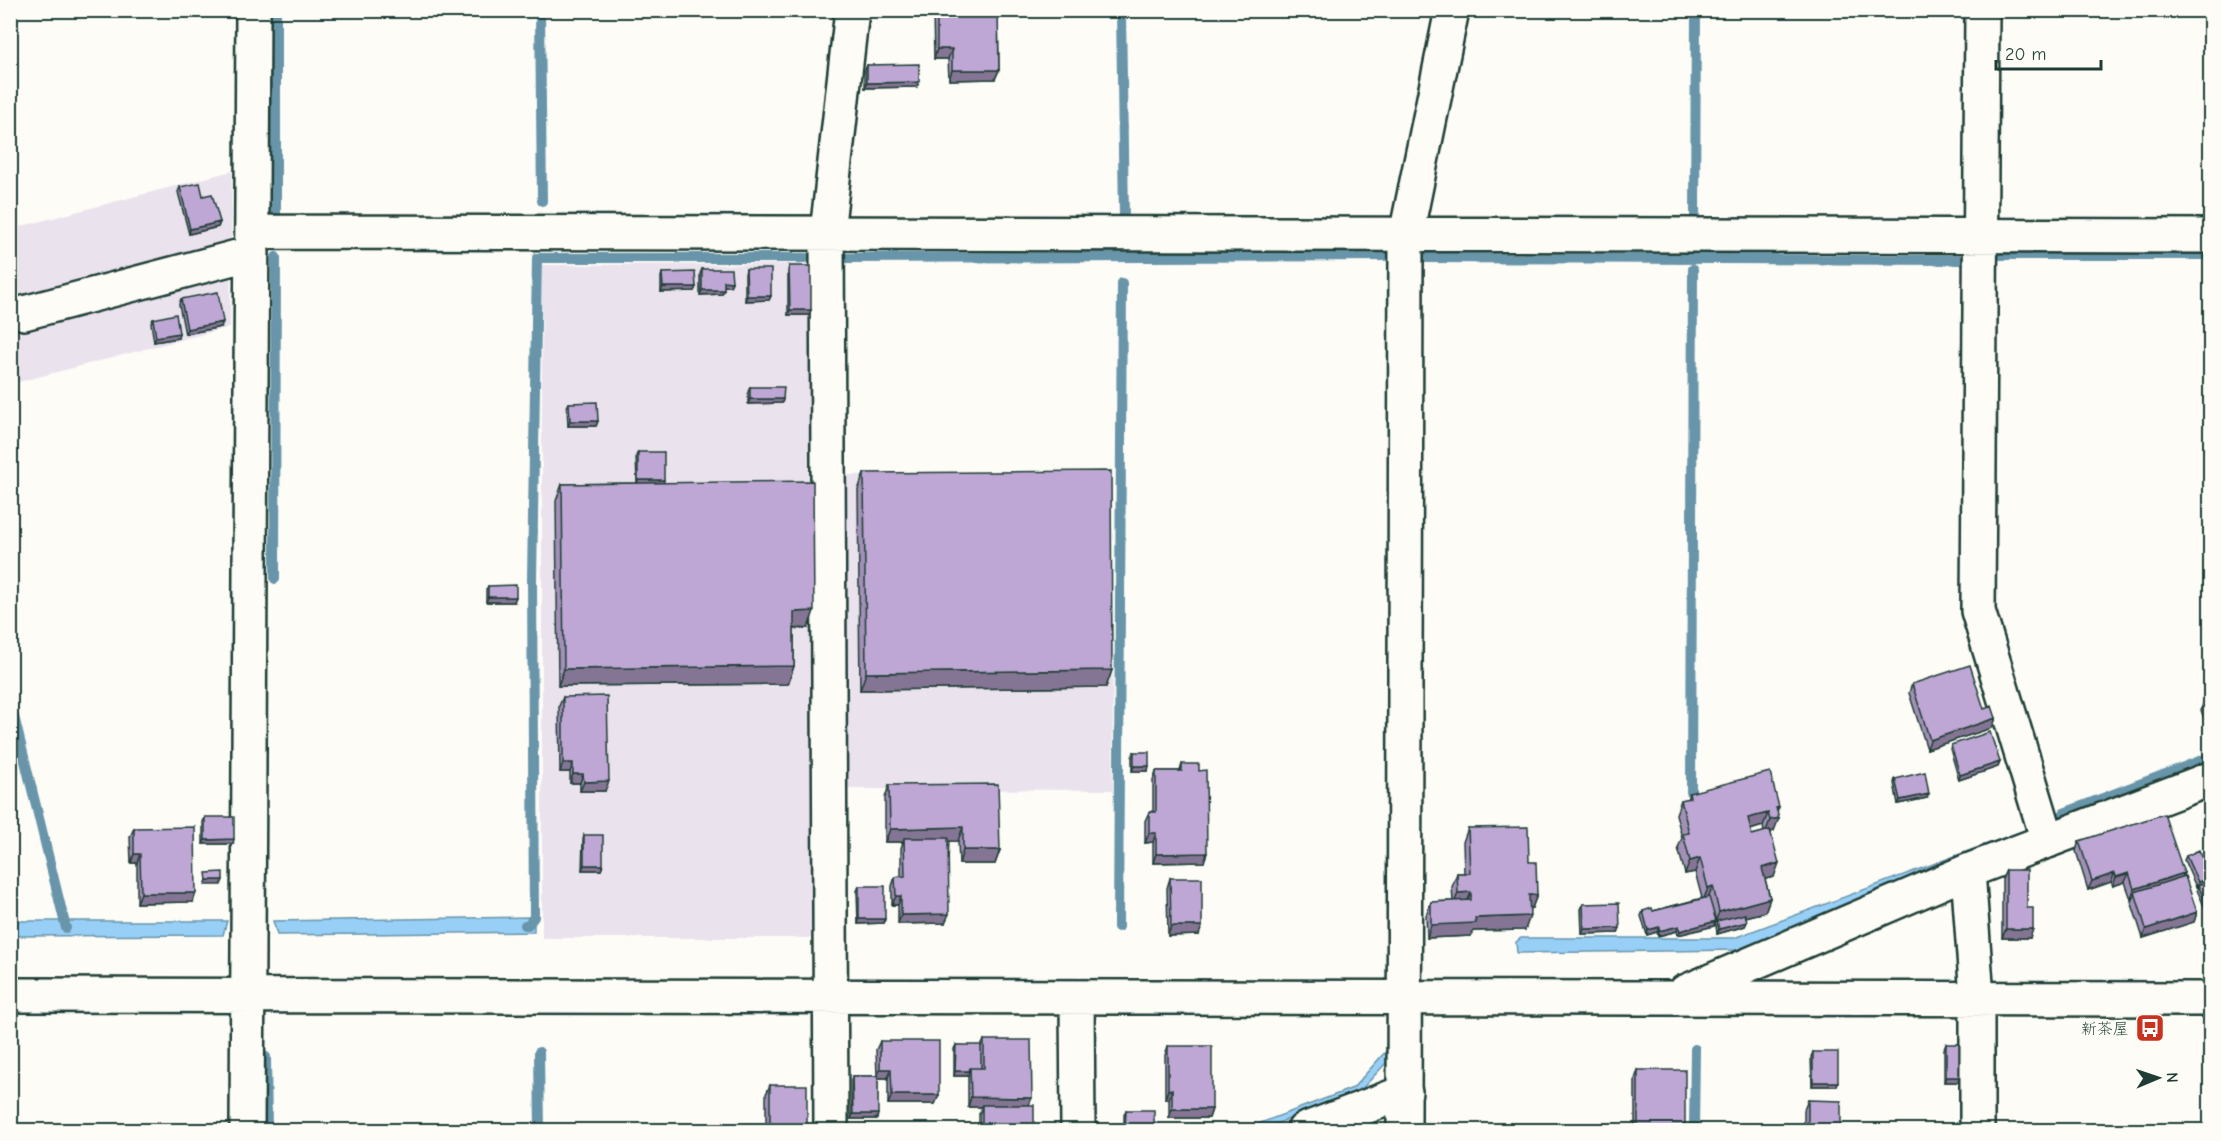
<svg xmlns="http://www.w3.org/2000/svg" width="2221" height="1141" font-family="'Comic Neue','Klee One',sans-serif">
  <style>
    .built { fill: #eae2ed }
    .water { fill: #98cff7; stroke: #6895a9; stroke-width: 1.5 }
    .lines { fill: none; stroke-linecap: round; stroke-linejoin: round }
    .stream { stroke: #6895a9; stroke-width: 10 }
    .minor-casing { stroke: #1f3d34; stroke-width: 38 }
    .minor { stroke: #fdfcf7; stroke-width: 33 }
    .wall { fill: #a390b7; stroke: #1f3d34; stroke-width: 1.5; fill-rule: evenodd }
    .shaded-wall { fill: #857595; stroke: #1f3d34; stroke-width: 1.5 }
    .building { fill: #bea7d5; stroke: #1f3d34; stroke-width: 1.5 }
    .labels { text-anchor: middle; stroke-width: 4.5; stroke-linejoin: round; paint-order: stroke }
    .poi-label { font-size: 16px; fill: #1f3d34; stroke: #fdfcf7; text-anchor: end }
  </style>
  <rect width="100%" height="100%" fill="#fdfcf7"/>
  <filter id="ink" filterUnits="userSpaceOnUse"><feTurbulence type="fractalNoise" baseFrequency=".0167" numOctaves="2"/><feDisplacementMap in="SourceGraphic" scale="12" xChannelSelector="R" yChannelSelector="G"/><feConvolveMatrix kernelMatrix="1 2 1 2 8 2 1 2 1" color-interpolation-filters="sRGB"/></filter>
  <g filter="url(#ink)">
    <path class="built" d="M232,171L230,327L11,384V229Z
      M812,264L811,938H542V265Z
      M1112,474L1113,790L845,789L841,475Z"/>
    <path class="water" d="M2030,828L2032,837L1738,950L1517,953L1516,942L1521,938H1734Z
      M534,917V932L277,935L273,921Z
      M10,921H227L223,935L11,936Z
      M1388,1049L1387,1062L1359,1092L1260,1130H1242L1353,1088Z"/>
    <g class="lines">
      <path class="stream" d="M276,10V215
        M540,10L542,201
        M1121,10L1124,218
        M1695,217L1696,10
        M2000,255H2210
        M846,258L1392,256
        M1422,258L1964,260
        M275,579L276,257
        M10,700L66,928
        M1691,792L1693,269
        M2064,813L2210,757
        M525,925H528L534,917L532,581L537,258H806
        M1118,927L1122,283
        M539,1052L540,1130
        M266,1057L267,1130
        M1694,1130L1695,1049"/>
      <g class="minor-casing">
        <path id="minor" d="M1982,10L1978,611L2048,841
          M252,232L2210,236
          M24,313L252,253
          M1968,871L1977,998V1130
          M1685,992L1968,871L2210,779
          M10,995L2210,999
          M1077,997L1078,1130
          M247,1130L253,10
          M831,1130L827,233L852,10
          M1304,1130L1405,1092
          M1404,1130L1406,235L1452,10"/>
      </g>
      <use href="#minor" class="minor"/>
    </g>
    <path class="wall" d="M935,10H998L999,70L995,79L949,80L948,59H934L933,14Z
      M867,65L919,82L917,87L865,88V70Z
      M180,187L203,196L220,222L218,227L189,234L178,192Z
      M789,266L811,310L809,315H788V271Z
      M702,269L732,282L730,286H724L722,294L700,295V274Z
      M746,269L771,296L769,300L745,301V274Z
      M662,273L696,287L694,291L661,292V277Z
      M181,299L221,327L185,334L179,304Z
      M153,319L179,333L178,338L154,342L151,323Z
      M750,387L783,399L782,403L748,404V392Z
      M569,403L598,421L596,426H568L567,407Z
      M638,452L663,483L808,628L794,629V666L788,684L558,686L556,501L562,484L637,483L636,456Z
      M864,473L1112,670L1106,687L860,690L858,490Z
      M488,586L514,602H486V590Z
      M1912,684L1984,709L1996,718L1992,728L1927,749L1909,693Z
      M563,697L605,791H580V783H570V772H560L559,706Z
      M2211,699V738L2201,710L2204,701Z
      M1951,745L2000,762L1998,767L1959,780L1950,749Z
      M1134,752L1148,771H1132V757Z
      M1182,764L1204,862L1153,863V842L1145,843V821L1149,812H1153V780L1156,771H1180Z
      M1895,779L1927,798L1898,804L1894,783Z
      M889,785L1000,850L995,864H959L958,841H949L945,923L898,924V905H892V886L895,877L901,876V848L903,842H885V798Z
      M1689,793L1777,812L1774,831L1771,832L1774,877L1765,879L1770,898L1765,912L1745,917L1747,922L1745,926L1717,934L1716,925H1714V926L1678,935L1677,931L1658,936L1657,932L1647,935L1641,916L1643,911H1653L1702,898L1695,872L1685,874L1678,848L1682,838L1676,814L1681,800L1687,799ZM1763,826L1764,832L1752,835L1750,830Z
      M205,817L233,844H203V822Z
      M134,828L193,902L137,903V863H131L130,837Z
      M1468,828L1529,862L1537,895L1532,908H1530L1525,930L1473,931L1471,936L1427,938L1426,915L1431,902L1453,901L1452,887L1457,873H1464L1463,842Z
      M584,835L603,865L601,870H582L583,840Z
      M2079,841L2184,873L2182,877L2197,912L2194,922L2143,938L2131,901L2133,898L2131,899L2125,882L2113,886L2111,882L2088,890L2076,851Z
      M2186,856L2211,876V913L2208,915L2197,890L2198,886L2196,887L2184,860Z
      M2006,870L2027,908L2030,938H2002V879Z
      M1170,878L1199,935L1168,936L1167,888Z
      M859,886L884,923L858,924L857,891Z
      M1583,904L1618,933L1582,934L1581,909Z
      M984,1040L1029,1105L1034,1131H979V1114L982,1107H968V1076H954V1049L956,1045L981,1047Z
      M880,1041L939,1095L935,1104H888V1078H878L877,1119H851V1081L852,1076H877L876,1050Z
      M1946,1044L1958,1082H1944V1049Z
      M1168,1046L1212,1109L1209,1118H1169V1099H1165V1055Z
      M1813,1052L1838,1082L1837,1086H1812L1811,1057Z
      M1638,1070L1685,1131H1635V1079Z
      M770,1085L807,1131H766V1094Z
      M1808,1100L1841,1131H1804V1110Z
      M1126,1110L1154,1131H1124V1115Z"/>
    <path class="shaded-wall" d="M937,49H952L948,59H934Z
      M952,70H999L995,79L949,80Z
      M919,82L917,87L865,88L867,83Z
      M220,222L218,227L189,234L190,229Z
      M724,281L732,282L730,286H722Z
      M663,287H696L694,291L661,292Z
      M702,290H724L722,294L700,295Z
      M747,296H771L769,300L745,301Z
      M790,310H811L809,315H788Z
      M223,322L221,327L185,334L187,329Z
      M179,333L178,338L154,342L156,337Z
      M750,399H783L782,403L748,404Z
      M570,421H598L596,426H568Z
      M638,480H664L663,485H637Z
      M488,597H516L514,602H486Z
      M814,611L808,628L788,629L794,612Z
      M794,666L788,684L558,686L564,669Z
      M1112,670L1106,687L860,690L866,673Z
      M1996,718L1992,728L1927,749L1930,740Z
      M2000,762L1998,767L1959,780L1960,775Z
      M563,763H573L570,772H560Z
      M1134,766H1149L1148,771H1132Z
      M573,774H583L580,783H570Z
      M609,781L605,791H580L584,782Z
      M1929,794L1927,798L1898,804L1900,800Z
      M1779,807L1775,819L1779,818L1774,831L1765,834L1770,820L1776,808Z
      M1768,813L1763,826L1743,832L1748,818Z
      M963,827L958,841L904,842V838L903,842H885L890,829Z
      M1149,833H1156L1153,842L1145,843Z
      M234,839L233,844H203L205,840Z
      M963,850H1000L995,864H959Z
      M1207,853L1204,862L1153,863L1156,854Z
      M134,854H140L137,863H131Z
      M1700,858L1695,872L1685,874L1690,861Z
      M1779,863L1774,877L1757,881L1762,868Z
      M584,865H603L601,870H582Z
      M2115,873L2111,882L2088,890L2092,881Z
      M2129,873L2125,882L2113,886L2116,877Z
      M2184,873L2180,882L2135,892L2133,898L2131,899L2134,889Z
      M2211,877L2209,881L2198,885L2196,887L2198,882Z
      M207,880H223L221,885H205Z
      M1713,886L1708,899L1703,901L1708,888Z
      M1471,892L1466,906H1453L1458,893Z
      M141,893H196L193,902L137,903Z
      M1529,895H1537L1532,908H1525Z
      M896,896H901L898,905H892Z
      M1770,898L1765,912L1718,924L1717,921L1714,925L1719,912Z
      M2197,912L2194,922L2143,938L2146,929Z
      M949,914L945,923L898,924L901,915Z
      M1530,916L1525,930L1473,931L1471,936L1427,938L1431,925L1475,918Z
      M859,919H885L884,923L858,924Z
      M1716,921L1714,926L1678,935L1680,931Z
      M1747,922L1745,926L1717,934L1719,929Z
      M1171,926H1202L1199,935L1168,936Z
      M1679,926L1677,931L1658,936L1659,931Z
      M1659,927L1657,932L1647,935L1648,930Z
      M1620,928L1618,933L1582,934L1584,929Z
      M2006,929H2033L2030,938H2002Z
      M880,1069H891L888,1078H877Z
      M955,1071H969L968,1076H954Z
      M1946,1077H1959L1958,1082H1944Z
      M1813,1082H1838L1837,1086H1812Z
      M1172,1089L1169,1099H1165L1168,1090Z
      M892,1095H939L935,1104H888Z
      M971,1097L1032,1098L1028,1107H968Z
      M1172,1109H1212L1209,1118H1169Z
      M853,1114H878L877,1119H851Z"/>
    <path class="building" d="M937,10H998L999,70H952V49H937Z
      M919,64V82L867,83V65Z
      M200,183L203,196L212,194L220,222L190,229L180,187Z
      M789,266H811V310H790Z
      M702,269H731L732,282L724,281V290H702Z
      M746,269H771V296H747Z
      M695,272L696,287H663L662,273Z
      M218,292L223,322L187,329L181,299Z
      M176,314L179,333L156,337L153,319Z
      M750,387H784L783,399H750Z
      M597,402L598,421H570L569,403Z
      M638,452H664V480H638Z
      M1111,471L1112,670L866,673L864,473Z
      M813,481L814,611L794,612V666L564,669L562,484Z
      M516,585V597H488V586Z
      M1970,665L1984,709L1992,706L1996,718L1930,740L1912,684Z
      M607,696L609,781L584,782L583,774H573V763H563V697Z
      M2211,699V719L2204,701Z
      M1990,732L2000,762L1960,775L1951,745Z
      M1134,752H1149V766H1134Z
      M1182,764H1199V771L1206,770L1207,853L1156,854V833H1149V812H1156V771H1182Z
      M1770,772L1779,807L1776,808L1779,818L1770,820L1768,813L1748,818L1752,835L1770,830L1779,863L1762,868L1770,898L1719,912L1713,886L1708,888L1700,858L1690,861L1683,834L1689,833L1681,800L1690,798L1689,793Z
      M1925,772L1929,794L1900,800L1895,779Z
      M998,784L1000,850H963V827L890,829L889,785Z
      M2164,814L2184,873L2134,889L2129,873L2116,877L2115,873L2092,881L2079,841Z
      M205,817H234V839L205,840Z
      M195,827L196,893H141L140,854H134V828Z
      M1528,827L1529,862H1536L1537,895H1529L1530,916L1475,918L1476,923L1431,925V902L1471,900V892L1458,893L1457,873H1470L1468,828Z
      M584,835H603V865H584Z
      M904,838H948L949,914L901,915V896H896L895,877L905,876Z
      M2199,850L2211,877L2198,882L2186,856Z
      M2006,870H2027V908H2033V929H2006Z
      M223,872V880H207L206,873Z
      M2185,876L2197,912L2146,929L2135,892Z
      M1170,878H1202V926H1171Z
      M2211,879V909L2209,910L2198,885Z
      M859,886H885V919H859Z
      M1709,897L1716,921L1680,931L1679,926L1659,931V927L1648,930L1643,911L1652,908L1653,911Z
      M1619,903L1620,928L1584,929L1583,904Z
      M1745,914L1747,922L1719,929L1717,921Z
      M984,1040H1031L1032,1098L971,1097L970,1068H984Z
      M880,1041H939V1095H892L891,1069H880Z
      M1946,1044H1959V1077H1946Z
      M956,1045H981V1068H970L969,1071H955Z
      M1168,1046H1212V1109H1172V1089L1168,1090Z
      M1813,1052H1838V1082H1813Z
      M1638,1070H1685V1131H1638Z
      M852,1076H878V1114H853Z
      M770,1085H807V1131H770Z
      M1808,1100L1841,1101V1131H1808Z
      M982,1105H1034V1131H982Z
      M1126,1110H1154V1131H1125Z"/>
  </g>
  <defs>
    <g id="bus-square" transform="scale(1.5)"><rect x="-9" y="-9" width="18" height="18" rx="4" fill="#c8321e" stroke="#fdfcf7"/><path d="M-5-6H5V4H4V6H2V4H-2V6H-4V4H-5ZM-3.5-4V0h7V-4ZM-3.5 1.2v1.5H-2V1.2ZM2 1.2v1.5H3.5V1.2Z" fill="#fff"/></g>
  </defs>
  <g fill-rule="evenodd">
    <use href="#bus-square" x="2150" y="1028"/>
  </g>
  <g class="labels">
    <g class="poi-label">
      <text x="2129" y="1034">新茶屋</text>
    </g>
  </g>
  <rect width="2221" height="1141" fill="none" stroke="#fdfcf7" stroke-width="36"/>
  <rect x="18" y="18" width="2185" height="1105" fill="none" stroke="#1f3d34" stroke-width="2" filter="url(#ink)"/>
  <g transform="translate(2158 1078) rotate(88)" stroke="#fdfcf7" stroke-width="4.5" paint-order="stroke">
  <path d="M0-4.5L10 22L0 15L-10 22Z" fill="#1f3d34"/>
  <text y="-9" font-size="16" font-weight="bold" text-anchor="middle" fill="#1f3d34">N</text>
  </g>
  <path d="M1996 60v9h105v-9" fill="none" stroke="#1f3d34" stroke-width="3"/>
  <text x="2005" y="60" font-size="18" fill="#1f3d34" stroke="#fdfcf7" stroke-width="4.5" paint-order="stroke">20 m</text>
</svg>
